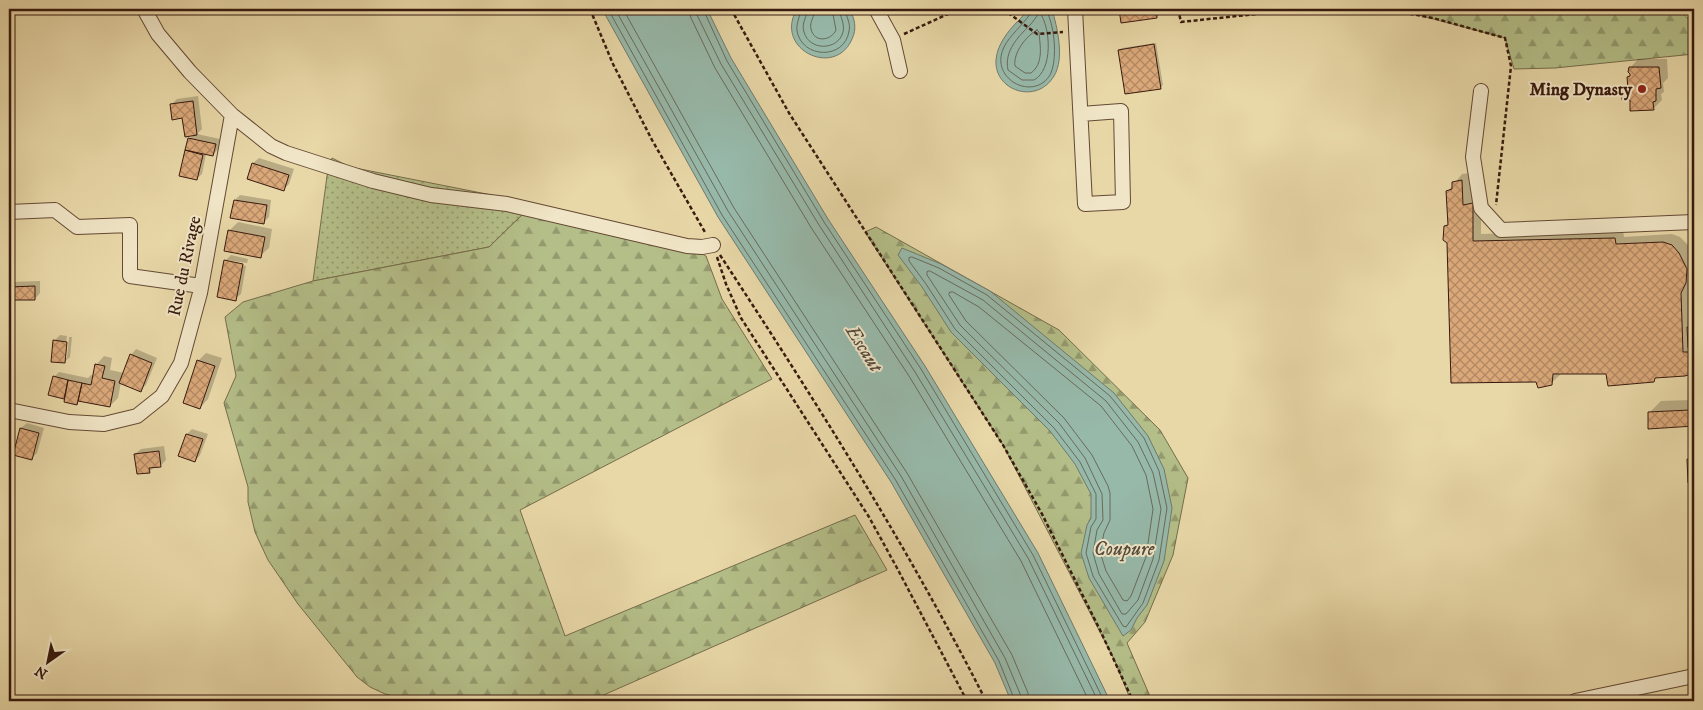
<svg xmlns="http://www.w3.org/2000/svg" width="1703" height="710" font-family="'IM FELL DW Pica',serif">
  <style>
    .grass { fill: url(#grass-dots); stroke: #766c4b }
    .forest { fill: url(#forest-firs); stroke: #766c4b }
    .water { fill: #97b9aa; stroke: #71796c }
    .shadow { fill: #0003 }
    .lines { fill: none; stroke-linecap: round; stroke-linejoin: round }
    .shore { stroke: #686a5c; stroke-width: 1 }
    .building { fill: url(#building-cross-hatch); stroke: #381a0e }
    .minor-casing { stroke: #644934; stroke-width: 16 }
    .path { stroke: #381a0e; stroke-width: 2.5; stroke-dasharray: 4 2.5; stroke-linecap: butt }
    .minor { stroke: #f0e5c6; stroke-width: 14 }
    .poi-dot { fill: #8f2418; stroke: #f0e5c6; stroke-width: 2 }
    .labels { text-anchor: middle; stroke-width: 4; stroke-linejoin: round; paint-order: stroke }
    .poi-label { font-size: 18px; font-weight: bold; fill: #381a0e; stroke: #f0e5c6; text-anchor: end }
    .street-label { font-size: 18px; fill: #381a0e; stroke: #f0e5c6 }
    .water-label { font-size: 19px; font-style: italic; fill: #544a3d; stroke: #f0e5c6 }
  </style>
  <defs>
    <pattern id="grass-dots" width="8" height="8" patternUnits="userSpaceOnUse" patternTransform="scale(1.25)"><rect width="8" height="8" fill="#b4be88"/><path d="M2 2h.1M6 6h.1" fill="none" stroke="#939a6e" stroke-width="1.8" stroke-linecap="round"/></pattern>
    <pattern id="forest-firs" width="22" height="20" patternUnits="userSpaceOnUse" patternTransform="scale(1.25)"><rect width="22" height="20" fill="#b4be88"/><path d="M5 1l3.5 6h-7zM16 11l3.5 6h-7z" fill="#939a6e"/></pattern>
    <pattern id="building-cross-hatch" width="8" height="8" patternUnits="userSpaceOnUse" patternTransform="scale(1.25)"><rect width="8" height="8" fill="#daa879"/><path d="M0 0l8 8M0 8l8-8" fill="none" stroke="#b28862"/></pattern>
  </defs>
  <rect width="100%" height="100%" fill="#e8d7a7"/>
  <filter id="stains"><feTurbulence type="fractalNoise" baseFrequency=".004" numOctaves="4"/><feColorMatrix values="0 0 0 0 .2 0 0 0 0 .09 0 0 0 0 .02 0 0 0 .5 -.17"/></filter>
  <radialGradient id="worn" r=".72"><stop offset=".6" stop-color="#630" stop-opacity="0"/><stop offset="1" stop-color="#630" stop-opacity=".3"/></radialGradient>
  <path class="grass" d="M332,158L350,167L527,202L524,213L489,247L313,281L327,176Z"/>
  <path class="forest" d="M1396,9H1677C1698,25 1694,29 1694,54L1555,68L1514,69L1505,38Z
    M524,213L690,247L706,256L722,299L772,379L520,510L565,636L855,515L887,570L590,701H416L385,694L370,687L357,677L298,604L268,560L255,532L248,502V487L224,403L236,376L225,317L243,302L313,281L489,247Z
    M876,227L1059,330L1160,430L1188,478L1173,555L1145,622L1127,643L1152,701H1131L1114,659L1003,445L865,232Z"/>
  <path class="water" d="M602,9H707L731,58L828,219L925,366L1038,553L1110,701H1011L995,663L891,482L718,217Z
    M797,9H849C855,18 857,29 852,39C835,79 773,49 797,9Z
    M1027,9H1052C1057,27 1065,58 1054,76C1037,105 994,91 996,60C997,45 1008,31 1018,21C1022,17 1025,14 1027,9Z
    M902,248L941,264L990,291L1114,393L1148,436L1164,469L1172,508L1164,561L1147,605L1137,618L1131,630L1123,636L1089,578L1081,553L1087,525L1091,518V494L1075,464L1050,431L951,332L922,287L898,255Z"/>
  <path class="shadow" d="M1121,9H1158L1159,15L1157,17L1122,22Z
    M1156,43L1163,85L1160,88L1119,50L1122,48Z
    M1638,59H1667L1668,78L1663,83L1664,92L1661,94L1662,100L1654,108L1631,109V99L1623,89L1629,83L1628,78L1631,74L1630,68Z
    M198,96L202,129L197,134L220,139L218,149L213,155L206,154L202,174L196,179L181,175L189,139L193,135L184,117L172,104L177,99Z
    M259,158L294,169L289,184L283,190L248,178L253,163Z
    M1470,173L1471,197L1481,195V234L1623,230L1624,237L1672,234L1680,237L1687,244L1694,258V274L1688,284L1690,325H1694V371L1685,375L1658,376L1654,380L1607,373L1560,372V375L1551,383L1537,381L1449,243L1445,227L1449,223L1448,191L1462,174Z
    M240,195L271,200L269,217L263,223L232,217L235,200Z
    M238,222L272,229L269,248L260,256L230,230Z
    M231,255L248,259L247,263L227,260V262L246,266L241,294L235,299L225,261Z
    M40,281V293L35,299H9V282Z
    M60,335L67,336L64,358H67L69,337H72L70,357L64,362L54,341Z
    M136,349L157,358L146,385L140,390L121,382L118,398L110,406L80,400L77,404L65,398L50,394L54,377L59,372L88,378L91,375L94,376L96,365L104,356L112,358L110,370L124,373L131,355Z
    M206,353L222,358L208,399L200,408L198,361Z
    M1694,383V425L1649,427L1650,412L1661,401L1691,400L1690,387Z
    M27,423L44,428L37,453L31,459L21,428Z
    M192,429L208,434L200,455L195,461L180,456L187,434Z
    M164,446L166,460L161,465L155,466L149,472L135,454L141,449Z
    M1694,454V482H1689V459Z"/>
  <g class="lines">
    <path class="shore" d="M608,9L722,215L895,479L999,661L1015,701
      M615,9L728,211L901,476L1005,658L1021,696L1022,701
      M623,9L734,208L907,473L1012,655L1028,693L1029,701
      M689,9L691,18L715,68L812,229L909,376L1021,561L1089,701
      M697,9V15L721,64L819,225L915,372L1028,558L1098,701
      M703,9L727,61L824,222L921,369L1033,555L1104,701
      M801,9C800,17 796,23 797,31C802,59 845,60 849,31C851,23 846,17 845,9
      M808,9C807,17 801,23 804,32C809,51 838,51 843,32C845,23 840,17 839,9
      M815,9C815,16 809,22 811,29C814,43 831,41 836,30L832,9
      M1031,9L1030,14C1022,26 1010,35 1004,47C988,80 1036,103 1051,73C1056,61 1055,40 1052,27C1051,21 1048,15 1047,9
      M1040,13C1051,28 1053,70 1034,80H1022L1008,70C1004,51 1018,37 1030,25C1034,21 1036,16 1040,13Z
      M1037,30L1039,32C1040,46 1044,63 1031,73H1025L1015,66C1013,53 1026,36 1037,30Z
      M912,257L939,268L987,295L1110,396L1144,438L1159,471L1167,508L1159,560L1143,603L1126,627L1123,626L1093,576L1086,553L1091,527L1096,519V494L1080,462L1054,428L955,329L926,284L909,261V258Z
      M930,271L983,300L1034,342L1106,401L1138,442L1153,473L1161,509L1153,559L1138,600L1126,614H1122L1099,574L1093,553L1097,530L1103,520L1102,494L1085,458L1059,423L960,325L927,275V272Z
      M950,292H953L979,307L1101,406L1132,446L1146,475L1153,509L1146,557L1131,596L1127,601L1123,600L1106,571L1100,552L1104,533L1110,520V493L1108,486L1092,455L1064,418L966,321L949,295Z"/>
  </g>
  <path class="building" d="M1119,9H1156L1157,18L1121,23Z
    M1154,44L1161,89L1125,94L1118,50Z
    M1629,67H1659L1661,88L1656,89V101L1653,102L1654,110L1630,111V100H1622V88L1628,89L1627,77L1630,76V74L1628,72Z
    M193,101L197,135L185,137L182,118L172,120L170,104Z
    M188,138L216,144L213,156L185,150Z
    M185,150L203,155L197,180L179,176Z
    M252,163L289,175L284,191L247,179Z
    M1462,180L1463,205L1473,203V241L1615,238L1616,244L1663,242L1672,245L1679,253L1687,269L1686,283L1681,293L1683,352H1689L1694,355V373L1685,376L1655,378L1654,382L1608,386L1606,374H1553L1552,385L1538,388L1536,382L1451,383L1447,243L1443,240L1444,226L1448,225L1446,191L1452,189V182Z
    M234,200L267,205L264,224L230,218Z
    M228,230L265,237L261,258L224,251Z
    M224,260L243,264L236,301L217,297Z
    M35,286V300H9V287Z
    M1687,327H1694V348H1688Z
    M53,340L67,342L65,363L51,362Z
    M130,354L152,363L141,392L119,383Z
    M197,360L215,366L200,409L183,403Z
    M95,364L105,366L102,378L115,381L110,407L78,401L82,383L91,385Z
    M53,376L68,380L64,399L48,395Z
    M68,380L82,383L77,405L64,402Z
    M1689,387H1694V426L1648,429V412L1690,410Z
    M20,428L39,433L32,460L13,455Z
    M186,434L203,439L195,462L178,456Z
    M159,451L161,467L149,468L150,473L137,474L134,454Z
    M1687,459H1694V483H1688Z"/>
  <g class="lines">
    <g class="minor-casing">
      <path id="minor" d="M876,9L893,40L900,71
        M1075,9L1085,204L1123,202L1121,111L1081,114
        M1481,91L1473,157L1481,208L1501,230L1694,222
        M232,115L271,146L286,153L373,181L431,195L507,204L687,246L702,247L713,245
        M9,212L55,210L77,227L130,225V276L201,286
        M9,410L69,422L104,424L137,416L162,396L181,363L200,293L232,115L190,72L158,34L144,9
        M1575,701L1694,676"/>
    </g>
    <path class="path" d="M590,9L613,64L652,140L706,234
      M731,9L789,113L1003,445L1042,514L1100,630L1133,701
      M1003,9L1037,34L1063,32
      M1178,9L1181,22L1303,9
      M1384,9L1433,18L1505,38L1511,66L1496,205
      M904,34L959,9
      M720,255C815,400 908,547 986,701
      M717,257L726,284L741,318L869,517L897,568L967,701"/>
    <use href="#minor" class="minor"/>
  </g>
  <circle class="poi-dot" cx="1642" cy="89" r="5"/>
  <g class="labels">
    <g class="poi-label">
      <text x="1632" y="95">Ming Dynasty</text>
    </g>
    <g class="street-label">
      <text transform="translate(184 266) rotate(-78)" y="6">Rue du Rivage</text>
    </g>
    <g class="water-label">
      <text transform="translate(865 348) rotate(58)" y="7">Escaut</text>
      <text x="1124" y="555">Coupure</text>
    </g>
  </g>
  <rect width="1703" height="710" fill="none" stroke="#e8d7a7" stroke-width="30"/>
  <rect x="10" y="10" width="1683" height="690" fill="none" stroke="#381a0e" stroke-width="2.5"/>
  <rect x="15" y="15" width="1673" height="680" fill="none" stroke="#381a0e"/>
  <g transform="translate(48 662) rotate(213)" stroke="#f0e5c6" stroke-width="4" paint-order="stroke">
  <path d="M0-4L9 19L0 12L-9 19Z" fill="#381a0e"/>
  <text y="-8" font-size="14" font-weight="bold" text-anchor="middle" fill="#381a0e">N</text>
  </g>
  <rect width="100%" height="100%" filter="url(#stains)"/>
  <rect width="100%" height="100%" fill="url(#worn)"/>
</svg>
